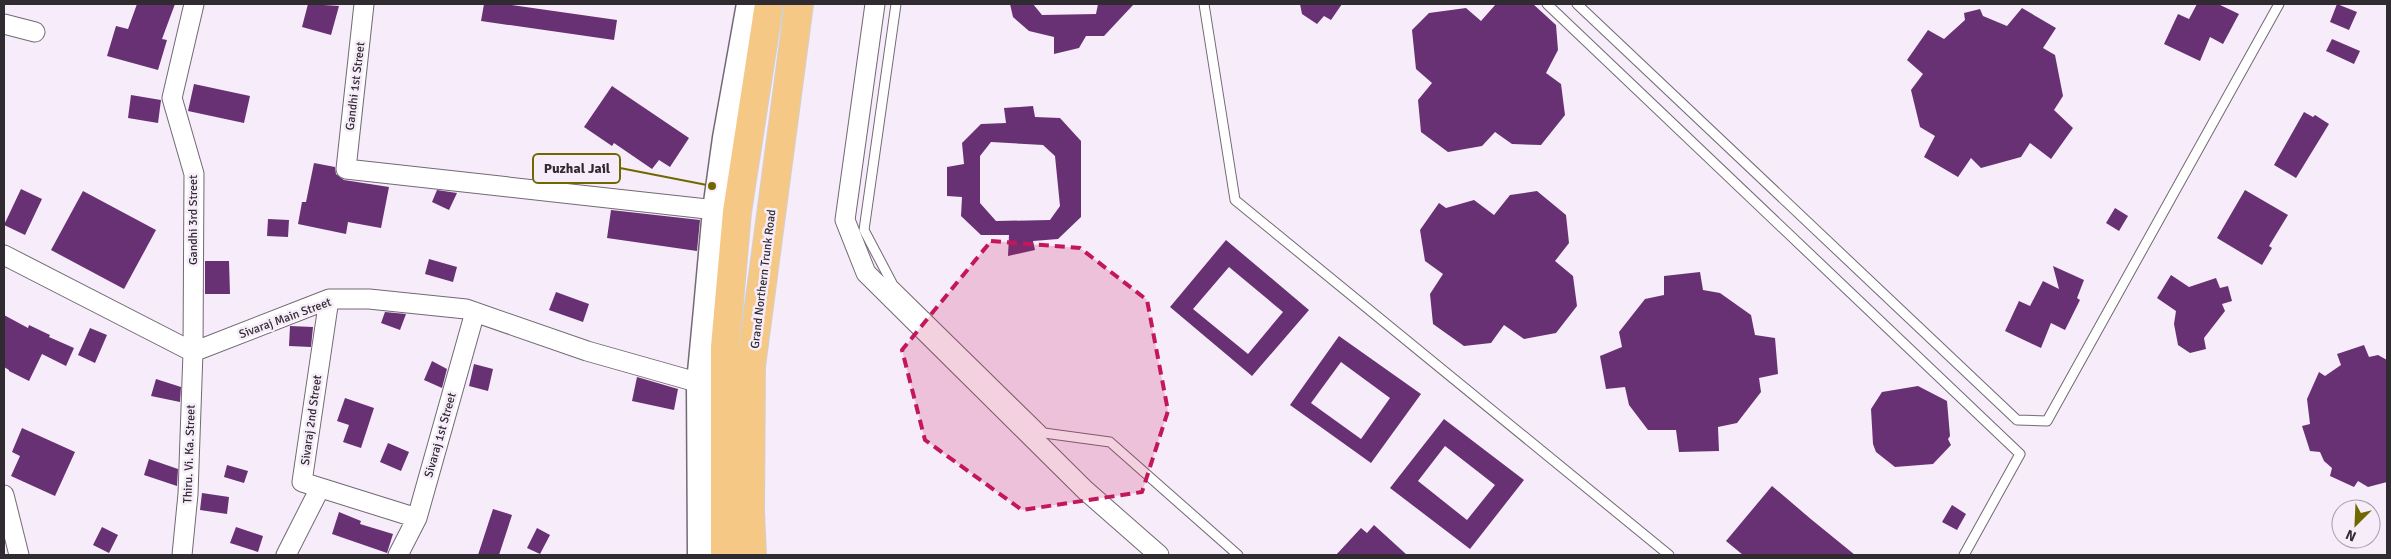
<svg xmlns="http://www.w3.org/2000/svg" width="2391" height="559" font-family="Signika,sans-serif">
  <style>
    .building { fill: #683174; fill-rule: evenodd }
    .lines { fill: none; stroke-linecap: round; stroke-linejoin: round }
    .lane-casing { stroke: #726974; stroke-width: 11 }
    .street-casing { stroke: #726974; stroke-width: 21 }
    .secondary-casing { stroke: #726974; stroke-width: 29 }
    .highway-casing { stroke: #d1d0d1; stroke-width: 30 }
    .lane { stroke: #fff; stroke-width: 9 }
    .street { stroke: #fff; stroke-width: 19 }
    .secondary { stroke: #fff; stroke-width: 26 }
    .highway { stroke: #f6c886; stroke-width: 28 }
    .marked { fill: #c2185b; fill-opacity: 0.2; stroke: #c2185b; stroke-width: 4; stroke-dasharray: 10 6; stroke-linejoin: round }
    .labels { text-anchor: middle; stroke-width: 5; stroke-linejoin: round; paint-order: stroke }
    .street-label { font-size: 12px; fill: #2f2b30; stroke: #f7ecf9 }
    .leader { fill: none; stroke: #6f6800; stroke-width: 2 }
    .callout-dot { fill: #6f6800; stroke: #f7ecf9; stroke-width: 2 }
    .callout { fill: #f7ecf9; stroke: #6f6800; stroke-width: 2 }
    .callout-label { font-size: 14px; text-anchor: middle; font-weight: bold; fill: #2f2b30 }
  </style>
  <rect width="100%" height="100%" fill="#f7ecf9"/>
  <path class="building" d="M137,4H175L162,39L167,40L158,70L107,56L116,26L128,29Z
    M308,4L339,6L331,35L302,27Z
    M484,4H505L617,20L614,40L481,21Z
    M1010,4H1033L1042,15L1096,14L1098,4H1134L1104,36H1086L1079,48L1054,54V37L1029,31L1013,17Z
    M1300,4H1342L1331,20L1324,16L1317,24L1302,14Z
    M1496,4H1533L1556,25L1558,50L1546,73L1561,84L1565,115L1541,145L1512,144L1495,132L1482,146L1448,152L1421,132L1418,100L1432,83L1416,69L1412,30L1429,13L1466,8L1481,21Z
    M2197,4H2218L2239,14L2223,44L2210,37L2200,61L2164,44L2178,14L2189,19Z
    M2337,4L2357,12L2349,30L2330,22Z
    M2022,8L2056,28L2043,48L2055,55L2063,96L2054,110L2073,128L2051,159L2030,143L2021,157L1981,168L1971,158L1958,177L1924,157L1935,136L1920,127L1911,90L1923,74L1907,60L1928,30L1944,39L1965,20L1964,13L1980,9L1983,16L2007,26Z
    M2332,39L2360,51L2354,64L2326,51Z
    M194,84L250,96L244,123L188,111Z
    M612,86L689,138L670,167L659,160L652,169L614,143L612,146L584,127Z
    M131,95L161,100L158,123L128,118Z
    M1033,106L1035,117L1060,118L1081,141V217L1058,239L1033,241L1035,250L1008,256L1009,235H981L961,216L962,197L947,196V167L964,164L962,143L981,124L1006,123L1004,108ZM991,142L1043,145L1055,156L1060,206L1050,220L996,221L980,203V156Z
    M2304,112L2313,117L2315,115L2329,124L2296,178L2274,165Z
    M314,163L335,167L336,174L344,180L389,187L381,228L348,222L346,234L298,224L302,202H306Z
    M21,189L42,199L25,235L4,225Z
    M437,190L457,193L449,210L432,202Z
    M2245,190L2288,215L2269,246L2272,248L2262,265L2217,238Z
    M83,191L156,230L124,289L51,250Z
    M1537,191L1566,215L1569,243L1555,261L1573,276L1577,306L1556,333L1524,339L1504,325L1491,343L1464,346L1433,324L1430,294L1443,274L1425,261L1420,230L1439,203L1446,208L1474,200L1494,215L1510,195Z
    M2115,208L2128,216L2119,231L2106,223Z
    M611,210L700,220L697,251L607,238Z
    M268,219L289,220L288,237L267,236Z
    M1226,240L1309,310L1252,376L1170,307ZM1229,267L1283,312L1248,354L1193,309Z
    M429,259L457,267L453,282L425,274Z
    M205,261H229L230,294H205Z
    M2053,266L2084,280L2077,298L2080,300L2065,330L2051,323L2041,348L2005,331L2019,301L2030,306L2043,281L2059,289Z
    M1700,272L1703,290L1720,293L1751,315L1755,335L1775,338L1778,374L1759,378L1761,392L1737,423L1718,427L1719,451L1679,452L1676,430H1648L1629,405L1625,387L1606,389L1600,356L1622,347L1619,332L1645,299L1664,295V276Z
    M2171,275L2189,287L2216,278L2220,288L2228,286L2232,301L2222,304L2225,311L2204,338L2206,349L2190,353L2178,345L2174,324L2176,311L2157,298Z
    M556,292L589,304L583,322L549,310Z
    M385,312L406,314L400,330L381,323Z
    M4,315L28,328L29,325L50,335L49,337L74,348L66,366L42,354L29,381L9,371V370L4,367Z
    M290,326L313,327L311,347L289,346Z
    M90,328L107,335L95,363L78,355Z
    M1339,336L1421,394L1371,463L1290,405ZM1341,362L1390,398L1361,439L1311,403Z
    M2364,345L2369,357L2378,355L2387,360V482L2368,487L2358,481L2354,487L2330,476L2332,468L2324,461L2320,452L2310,451L2302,426L2310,424L2307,399L2319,372L2325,376L2341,365L2337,354Z
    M432,361L447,369L442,388L424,380Z
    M474,364L493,369L488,391L469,386Z
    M637,377L678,389L674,410L632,401Z
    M156,379L181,387L180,402L151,396Z
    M1918,386L1947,401L1950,436L1948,439L1951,445L1933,464L1895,467L1876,452L1873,444L1871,409L1882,392Z
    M345,398L374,408L361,448L343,442L349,425L337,421Z
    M1444,419L1524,480L1470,549L1390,488ZM1445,446L1495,485L1467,520L1418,481Z
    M22,428L75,452L55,496L11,476L20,456L12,452Z
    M388,443L409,452L401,471L380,462Z
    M149,459L178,469L177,486L144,475Z
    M227,465L248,471L244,483L224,477Z
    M1772,486L1812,520L1855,555H1743L1726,541Z
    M202,493L229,497L227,514L200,510Z
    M1952,505L1966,514L1957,530L1942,522Z
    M493,509L512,515L499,555H478Z
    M339,512L361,521L360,524L393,534L387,553L332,534Z
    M1374,525L1407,555H1336L1361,528L1367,533Z
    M102,527L118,535L109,553L93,545Z
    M236,527L263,536L258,552L230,543Z
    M537,528L550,535L540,554L527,548Z"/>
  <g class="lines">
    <g class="lane-casing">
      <path id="lane" d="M896,4L864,230L893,285L1044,433L1110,442L1238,555
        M1204,4L1235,200L1669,555
        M1547,4L2020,454L1964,555
        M1577,4L2017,420L2047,421L2279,4"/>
    </g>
    <g class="street-casing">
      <path id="street" d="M364,4L346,169L716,210
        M875,4L845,220L866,273L1085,490L1159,555
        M4,24L35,32
        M4,255L193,352L329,299H369L466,309L587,351L700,383
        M329,299L302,482L417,518
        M4,495L19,555
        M182,555L188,494L193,352L194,174L172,98L194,4
        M286,555L320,488
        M398,555L417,518L475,312"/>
    </g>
    <g class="secondary-casing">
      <path id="secondary" d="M701,555L700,383L707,309L716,210L726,138L750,4"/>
    </g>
    <g class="highway-casing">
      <path id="highway" d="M725,555V347L737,212L769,4
        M752,555L750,512L751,366L799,4"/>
    </g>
    <use href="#lane" class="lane"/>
    <use href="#street" class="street"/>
    <use href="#secondary" class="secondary"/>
    <use href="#highway" class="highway"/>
  </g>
  <path class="marked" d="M991,241L1080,248L1147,300L1168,411L1142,492L1022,510L925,440L902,350Z"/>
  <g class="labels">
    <g class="street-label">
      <text transform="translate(355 86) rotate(-83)" y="4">Gandhi 1st Street</text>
      <text transform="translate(193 220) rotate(-90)" y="4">Gandhi 3rd Street</text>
      <text transform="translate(763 279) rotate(-83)" y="4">Grand Northern Trunk Road</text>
      <text transform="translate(285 318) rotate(-20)" y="4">Sivaraj Main Street</text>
      <text transform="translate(311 420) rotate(-82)" y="4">Sivaraj 2nd Street</text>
      <text transform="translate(440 435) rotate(-74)" y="4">Sivaraj 1st Street</text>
      <text transform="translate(189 454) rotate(-88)" y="4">Thiru. Vi. Ka. Street</text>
    </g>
  </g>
  <path class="leader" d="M712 186L620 168"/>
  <circle class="callout-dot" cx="712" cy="186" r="5"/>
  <rect class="callout" x="533" y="154" width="87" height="29" rx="5"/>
  <g class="callout-label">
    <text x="577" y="173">Puzhal Jail</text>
  </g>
  <rect width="2391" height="559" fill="none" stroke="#2f2b30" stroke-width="10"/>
  <g transform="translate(2356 524) rotate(204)"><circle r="24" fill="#f7ecf9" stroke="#a79fa9"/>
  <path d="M0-4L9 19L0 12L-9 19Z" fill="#6f6800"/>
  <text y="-8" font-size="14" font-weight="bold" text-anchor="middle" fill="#2f2b30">N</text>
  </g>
</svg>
